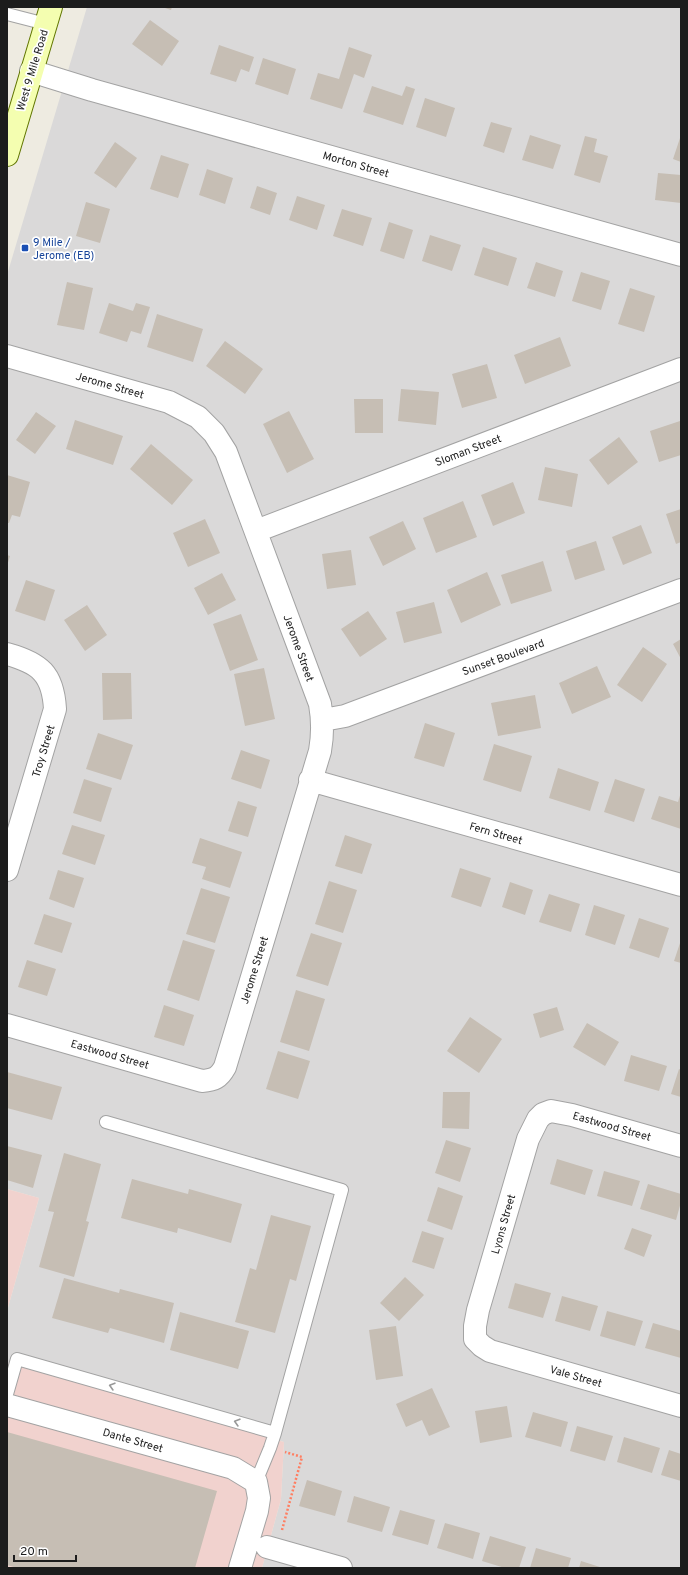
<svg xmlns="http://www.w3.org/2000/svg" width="688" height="1575" font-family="Overpass,sans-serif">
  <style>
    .residential { fill: #dad9d9 }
    .commercial { fill: #f1d2ce }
    .building { fill: #c6beb4 }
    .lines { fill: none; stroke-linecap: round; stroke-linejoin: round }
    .service-casing { stroke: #a3a3a3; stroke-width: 14 }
    .minor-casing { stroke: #a3a3a3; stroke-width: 24 }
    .secondary-casing { stroke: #617600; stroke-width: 24 }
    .path { stroke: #ff7e61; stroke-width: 2.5; stroke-dasharray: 2 2; stroke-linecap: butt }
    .service { stroke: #fff; stroke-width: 12 }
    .minor { stroke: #fff; stroke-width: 22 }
    .secondary { stroke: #f4feb0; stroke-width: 22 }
    .oneway { stroke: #999 }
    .transit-dot { fill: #1a4fb4; stroke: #fff; stroke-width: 1.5 }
    .labels { text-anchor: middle; stroke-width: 3.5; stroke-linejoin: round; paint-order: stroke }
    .street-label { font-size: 11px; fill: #1c1c1c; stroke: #fff }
    .transit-label { font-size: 11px; fill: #164399; stroke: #fff; text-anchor: start }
  </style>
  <rect width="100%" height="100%" fill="#eeebe1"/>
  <path class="residential" d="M87,7H681V1568H262L281,1499L284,1442L7,1363V1311L39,1198L7,1189V275Z"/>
  <path class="commercial" d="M7,1189L39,1198L7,1311Z
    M7,1363L284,1442L281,1499L262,1568H7Z"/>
  <path class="building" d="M162,7H172L171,10Z
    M150,20L179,41L162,66L132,44Z
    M219,45L254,57L249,72L241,69L236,82L210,74Z
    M349,47L372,55L364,78L354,74L342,109L310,99L318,73L339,79Z
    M263,58L296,69L288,95L255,84Z
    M372,86L402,96L406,86L415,89L403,125L363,112Z
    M425,98L455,108L446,137L416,127Z
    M491,122L512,128L504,153L483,146Z
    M530,135L561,145L553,169L522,160Z
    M681,135V162L673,159Z
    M585,136L597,139L594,152L608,156L600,183L574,175Z
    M115,142L137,158L116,188L94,173Z
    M161,155L189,164L178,198L150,189Z
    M207,169L233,178L225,204L199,195Z
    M658,173L681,175V203L655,200Z
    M257,186L277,193L270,215L250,208Z
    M297,196L325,205L317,230L289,220Z
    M86,202L110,209L100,243L76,236Z
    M342,209L372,218L363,246L333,236Z
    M389,222L413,230L404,259L380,251Z
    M430,235L461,245L452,271L422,261Z
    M483,247L517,258L508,286L474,275Z
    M536,262L563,271L555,297L527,288Z
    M581,272L610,281L601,310L572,301Z
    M67,282L93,288L84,330L57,325Z
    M630,288L655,296L644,332L618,324Z
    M109,303L133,311L136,303L150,307L141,334L131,331L127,342L99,333Z
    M157,314L203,329L193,362L147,347Z
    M560,337L571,366L525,384L514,355Z
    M225,341L263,369L245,394L206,366Z
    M487,364L497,398L462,408L452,374Z
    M401,389L439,392L436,425L398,421Z
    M354,399H383V433H355Z
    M289,411L314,459L287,473L263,424Z
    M36,412L56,426L35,454L16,440Z
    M75,420L123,436L113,465L66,449Z
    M680,421L681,455L659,462L650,431Z
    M619,437L638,462L608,485L589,460Z
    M151,444L193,480L172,505L130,469Z
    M545,467L578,474L572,507L538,500Z
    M7,475L30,482L20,517L12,515L9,523H7Z
    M513,482L525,513L493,526L481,495Z
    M463,501L477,537L436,553L423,518Z
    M681,509V542L676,544L666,514Z
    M205,519L220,553L188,567L173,533Z
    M403,521L416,549L383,566L369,537Z
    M641,525L652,553L623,565L612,537Z
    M596,541L605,570L575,580L566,551Z
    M351,550L356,585L327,589L322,554Z
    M7,555L10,556L7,566Z
    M543,561L552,591L511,604L501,575Z
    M487,572L501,605L461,623L447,590Z
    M222,573L236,600L208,615L194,588Z
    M26,580L55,590L45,621L15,611Z
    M434,602L442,633L404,643L396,612Z
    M87,605L107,635L85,651L64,620Z
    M368,611L387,639L360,657L341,629Z
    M241,614L258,660L230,671L213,624Z
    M681,639V659L673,644Z
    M643,647L667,664L642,702L617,685Z
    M597,666L611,697L572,714L559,683Z
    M264,668L275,719L245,726L234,674Z
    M102,673H131L132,719L103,720Z
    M535,695L541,728L498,736L491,703Z
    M425,723L455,733L444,767L414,758Z
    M98,733L133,745L121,780L86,769Z
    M494,744L532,756L521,792L483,780Z
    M241,750L270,760L261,789L231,779Z
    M558,768L599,782L590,811L549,798Z
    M84,779L112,788L101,822L73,813Z
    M615,779L645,789L634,822L604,812Z
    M681,792V829L651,819L659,796L678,802Z
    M238,801L257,807L248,837L228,831Z
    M72,825L105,835L95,865L62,854Z
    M345,835L372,844L362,874L335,866Z
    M200,838L242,852L230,888L202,879L206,867L192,863Z
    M460,868L491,878L481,907L451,897Z
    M58,870L84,878L74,908L49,899Z
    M329,881L357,890L343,933L315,924Z
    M510,882L533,890L525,915L502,907Z
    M201,888L230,897L215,943L186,934Z
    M549,894L580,904L571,932L539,922Z
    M594,905L625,915L615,945L585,935Z
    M44,914L72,923L62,953L34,944Z
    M639,918L669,928L659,958L629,948Z
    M311,933L342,943L328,986L296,976Z
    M183,940L215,950L199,1001L167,990Z
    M681,940V963L674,961Z
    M27,960L56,969L47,996L18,987Z
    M296,990L325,999L309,1051L280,1042Z
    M164,1005L194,1015L184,1046L154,1037Z
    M557,1007L564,1030L540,1038L533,1014Z
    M470,1017L502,1039L479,1073L447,1051Z
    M587,1023L619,1042L605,1066L573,1047Z
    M278,1051L310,1061L298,1099L266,1089Z
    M631,1055L667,1066L659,1091L624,1081Z
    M679,1069L681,1070V1097L671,1094Z
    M7,1072L62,1087L52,1120L7,1108Z
    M443,1092H470L469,1129L442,1128Z
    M446,1140L471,1148L460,1182L435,1173Z
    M7,1146L42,1155L33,1188L7,1180Z
    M64,1153L101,1164L86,1221L89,1222L74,1277L39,1267L54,1212L48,1211Z
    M557,1159L593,1170L585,1195L550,1184Z
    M604,1171L640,1181L632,1206L597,1196Z
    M132,1179L188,1194L189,1189L242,1204L231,1243L178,1228L177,1233L121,1218Z
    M648,1184L681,1194V1202L676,1220L640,1209Z
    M438,1187L463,1196L452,1230L427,1221Z
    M271,1215L311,1226L296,1281L290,1279L275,1333L235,1322L250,1268L256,1270Z
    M632,1228L652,1235L644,1257L624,1249Z
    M422,1231L444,1238L434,1269L412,1262Z
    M405,1277L424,1295L399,1321L380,1303Z
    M64,1278L119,1293L120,1289L174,1303L164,1343L110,1328L108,1333L52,1318Z
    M515,1283L551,1293L543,1318L508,1308Z
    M562,1296L598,1306L590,1331L555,1321Z
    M607,1311L643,1321L635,1346L600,1336Z
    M180,1312L249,1331L238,1369L170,1350Z
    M653,1323L681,1331V1358L645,1348Z
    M396,1326L403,1376L376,1380L369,1330Z
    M432,1388L450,1427L429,1436L422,1420L406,1427L396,1404Z
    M507,1406L512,1437L480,1443L475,1411Z
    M533,1412L568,1422L561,1447L525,1437Z
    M577,1426L613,1436L605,1461L570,1451Z
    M7,1432L217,1491L195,1568H17L7,1565Z
    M624,1437L660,1448L652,1473L617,1462Z
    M669,1450L681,1454V1481L661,1475Z
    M307,1480L342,1491L335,1516L299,1506Z
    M354,1496L390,1507L382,1532L347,1522Z
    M400,1510L435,1520L428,1545L392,1535Z
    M445,1523L480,1533L473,1559L437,1548Z
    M490,1536L526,1547L519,1568H505L482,1561Z
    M536,1548L571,1558L568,1568H530Z
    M581,1561L603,1568H579Z"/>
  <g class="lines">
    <g class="service-casing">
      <path id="service" d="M7,14L46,24
        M106,1122L342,1190L275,1433L270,1448L256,1482
        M7,1394L17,1359L275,1433"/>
    </g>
    <g class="minor-casing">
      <path id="minor" d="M31,71L92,90L681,255
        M7,356L169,402L198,417L214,433L226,452L320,704C323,721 323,734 320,751L225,1067C219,1078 214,1080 202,1081L7,1025
        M256,531L681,369
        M7,654C40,663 53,674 55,709L7,870
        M323,720L345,716L681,590
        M310,780L681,885
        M681,1146L572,1115L551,1111L543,1114L538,1119L528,1139L478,1310L475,1326V1339L482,1346L490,1351L681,1406
        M7,1405L233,1468L256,1482L259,1498L257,1511L240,1568
        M267,1547L341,1568"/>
    </g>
    <g class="secondary-casing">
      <path id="secondary" d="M7,155L51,7"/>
    </g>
    <path class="path" d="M282,1530L302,1457L285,1452"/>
    <use href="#service" class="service"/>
    <use href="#minor" class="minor"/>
    <use href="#secondary" class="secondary"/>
  </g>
  <defs><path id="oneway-chevron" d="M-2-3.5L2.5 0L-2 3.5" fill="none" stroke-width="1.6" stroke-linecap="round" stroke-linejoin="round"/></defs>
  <g class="oneway">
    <use href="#oneway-chevron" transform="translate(112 1386) rotate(-164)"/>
    <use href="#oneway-chevron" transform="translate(237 1422) rotate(-164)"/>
  </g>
  <rect class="transit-dot" x="21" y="244" width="8" height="8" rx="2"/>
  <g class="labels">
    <g class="street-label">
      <text transform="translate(32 70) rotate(-73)" y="4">West 9 Mile Road</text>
      <text transform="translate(356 164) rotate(16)" y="4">Morton Street</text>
      <text transform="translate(110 385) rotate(16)" y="4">Jerome Street</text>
      <text transform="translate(468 450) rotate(-21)" y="4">Sloman Street</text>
      <text transform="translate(299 648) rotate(70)" y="4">Jerome Street</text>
      <text transform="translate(503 657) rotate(-20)" y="4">Sunset Boulevard</text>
      <text transform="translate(43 751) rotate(-73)" y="4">Troy Street</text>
      <text transform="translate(496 833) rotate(16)" y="4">Fern Street</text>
      <text transform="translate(254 970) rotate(-73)" y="4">Jerome Street</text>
      <text transform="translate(110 1054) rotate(16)" y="4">Eastwood Street</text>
      <text transform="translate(612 1126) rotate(16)" y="4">Eastwood Street</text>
      <text transform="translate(503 1224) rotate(-74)" y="4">Lyons Street</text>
      <text transform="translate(576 1376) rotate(16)" y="4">Vale Street</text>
      <text transform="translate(133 1440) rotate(16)" y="4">Dante Street</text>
    </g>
    <g class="transit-label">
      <text x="33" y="246">9 Mile /<tspan x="33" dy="13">Jerome (EB)</tspan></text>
    </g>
  </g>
  <rect width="688" height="1575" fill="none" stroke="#1c1c1c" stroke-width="16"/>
  <path d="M14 1555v6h62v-6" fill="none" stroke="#1c1c1c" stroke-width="2"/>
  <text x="20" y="1555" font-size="12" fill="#1c1c1c" stroke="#ffffff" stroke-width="3" paint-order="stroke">20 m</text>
</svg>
